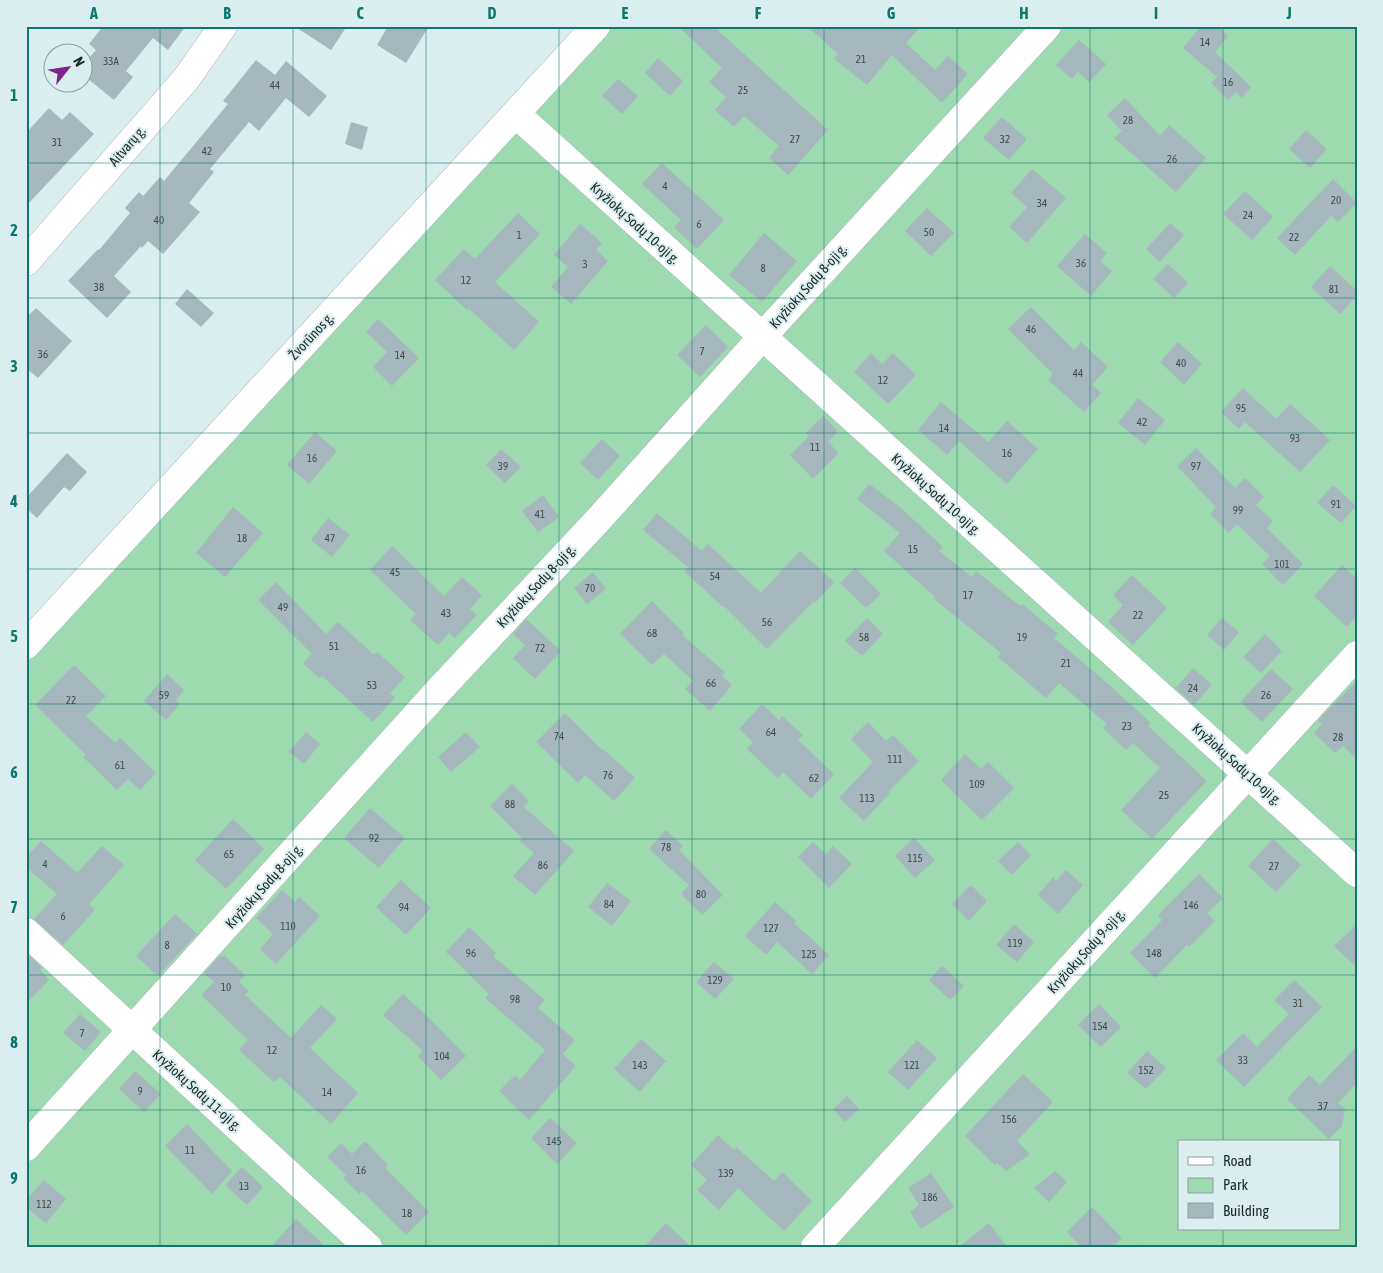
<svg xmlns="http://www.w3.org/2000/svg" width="1383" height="1273" font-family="'Asap Condensed',sans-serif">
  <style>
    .green { fill: #9ddaaf; fill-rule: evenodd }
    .building { fill: #a6b7be }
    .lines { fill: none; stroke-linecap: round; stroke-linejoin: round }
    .minor-casing { stroke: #a6b9ba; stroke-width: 29 }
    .minor { stroke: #fff; stroke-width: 28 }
    .grid { fill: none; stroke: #0f766e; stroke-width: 1; stroke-opacity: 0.55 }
    .labels { text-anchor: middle; stroke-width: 4; stroke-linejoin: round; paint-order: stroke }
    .number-label { font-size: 11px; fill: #404a4c }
    .street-label { font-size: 14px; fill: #1e2626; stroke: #daeeef }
    .neatline { fill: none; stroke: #0f766e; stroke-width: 2 }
    .grid-label { font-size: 16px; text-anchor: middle; font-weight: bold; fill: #0f766e }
  </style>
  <rect width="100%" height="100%" fill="#daeeef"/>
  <path class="green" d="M594,26H1357V1247H26V656ZM1179,1142H1339V1229H1179Z"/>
  <path class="building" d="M103,26H186L168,50L153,38L126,71L133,77L114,100L82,74V66L96,50L89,44Z
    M294,26H347L331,50Z
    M388,26H429L406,63L377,45Z
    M678,26H713L828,130L788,175L769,158L779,146L744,116L734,127L715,110L726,97L709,82L722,68Z
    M807,26H921L906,43L935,70L948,56L968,74L942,103L892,55L867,85L834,59L838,54Z
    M1201,26H1217L1228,36L1215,52L1251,87L1242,98L1236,92L1228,100L1211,83L1217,77L1183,48Z
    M1079,40L1106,64L1089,82L1078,72L1072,79L1056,65Z
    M658,58L683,81L670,96L645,73Z
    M256,60L275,75L286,61L327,96L309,117L286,98L259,131L249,122L210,169L214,172L189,203L200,212L163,254L148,241L142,248L141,246L114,276L131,292L107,318L68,281L98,249L99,250L130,213L125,208L139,192L143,196L160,177L164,181L228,104L223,101Z
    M618,79L638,96L622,114L602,96Z
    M1125,98L1160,136L1169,125L1206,158L1176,192L1114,138L1122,131L1107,115Z
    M49,108L62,120L70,112L94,134L26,206V133Z
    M1002,117L1027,139L1009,160L983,138Z
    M351,122L368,127L362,150L345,144Z
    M1306,130L1327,149L1310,168L1289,149Z
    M662,163L724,220L697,249L674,227L681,220L642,184Z
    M1032,169L1066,198L1027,243L1009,227L1027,207L1011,193Z
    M1333,179L1357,203L1338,222L1331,216L1295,255L1277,238Z
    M1245,191L1273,217L1252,240L1223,214Z
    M927,208L954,233L931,256L905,231Z
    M518,213L540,234L495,282L539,322L514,350L469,309L468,311L435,280L464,249L475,259Z
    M1170,223L1184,235L1160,262L1146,249Z
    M580,224L602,243L596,250L608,261L571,304L551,287L568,267L554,255Z
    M764,233L797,261L762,302L729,275Z
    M1085,234L1107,253L1100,261L1112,271L1091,296L1057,266Z
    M1168,264L1188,283L1174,298L1153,279Z
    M1330,266L1357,291V296L1340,314L1311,287Z
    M187,289L214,313L201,327L175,304Z
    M1031,307L1074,350L1081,342L1108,367L1092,385L1101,393L1084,412L1048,380L1053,374L1008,329Z
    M36,308L72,341L38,378L26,368V318Z
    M378,319L419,358L392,386L373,367L387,352L366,332Z
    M706,325L728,347L700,377L677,355Z
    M1178,342L1202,364L1184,385L1160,362Z
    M871,353L882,364L893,353L916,375L888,404L854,372Z
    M1243,388L1276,419L1290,404L1330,440L1300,472L1245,422L1239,429L1221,412Z
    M1138,398L1165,420L1145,445L1118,423Z
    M941,402L988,442L1007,421L1038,449L1007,484L959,441L947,455L918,430Z
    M823,416L838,431L828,442L839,453L813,479L790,455L809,436L806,433Z
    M315,432L337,451L309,484L287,465Z
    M602,439L620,456L598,480L580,463Z
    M1196,448L1235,488L1245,478L1264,497L1256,505L1273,521L1267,528L1303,564L1283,585L1262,564L1270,556L1237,524L1229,533L1210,514L1216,507L1177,466Z
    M501,449L521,467L505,483L486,465Z
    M67,453L87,472L70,491L64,487L37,518L26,508V498Z
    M869,484L900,507L943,547L939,551L972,577L976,571L1020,606L1022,604L1058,634L1054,638L1106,682L1151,723L1148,726L1207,781L1152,839L1121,810L1160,768L1133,743L1126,750L1103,728L1107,724L1059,683L1046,698L998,657L1001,653L934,599L935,597L884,551L900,533L857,499Z
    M1333,485L1356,506L1341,523L1317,503Z
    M543,495L559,517L538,532L522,511Z
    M233,507L263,533L225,577L196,553Z
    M657,513L702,551L708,544L761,593L800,551L834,582L815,603L814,601L767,649L724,606L723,607L684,571L688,567L643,530Z
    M328,518L350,535L332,557L311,540Z
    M392,546L444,596L462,577L482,595L470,609L477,615L455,638L449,633L438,645L410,620L416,614L370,570Z
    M1342,565L1357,579V616L1347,627L1314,596Z
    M855,568L881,594L866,608L840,583Z
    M593,572L606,589L587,604L574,588Z
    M1132,575L1167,608L1133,645L1108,622L1123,605L1113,595Z
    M276,582L326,634L338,622L374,655L377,652L405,677L390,693L395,698L373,722L322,676L319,678L303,663L312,654L258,600Z
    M652,601L684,633L682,635L725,672L722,676L732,685L710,711L685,689L693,681L664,654L652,665L620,634Z
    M867,618L883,634L862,656L845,641Z
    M1222,618L1239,632L1224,650L1207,635Z
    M526,619L561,651L535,679L513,658L525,645L513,634Z
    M1265,634L1282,651L1261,673L1243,657Z
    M74,665L106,696L86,716L115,743L120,738L156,773L140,790L128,779L117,790L83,757L86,755L35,705Z
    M1193,668L1212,685L1194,705L1176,688Z
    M1271,669L1293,689L1262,722L1240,702Z
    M167,674L184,690L176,700L180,704L166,720L144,701Z
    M1357,681V759L1343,746L1335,753L1314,733L1322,724L1318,720Z
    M762,704L779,720L782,716L803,735L798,740L834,774L811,799L783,772L778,778L747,749L753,742L739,729Z
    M565,713L602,750L603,749L635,778L614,801L585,775L578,783L536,742Z
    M868,722L886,741L893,735L919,761L888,792L890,793L864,821L839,798L873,762L851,739Z
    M306,732L320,744L304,764L289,752Z
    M466,732L480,747L451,772L438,757Z
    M965,754L981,769L988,762L1014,788L982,820L941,780Z
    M512,784L529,801L524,807L574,851L535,895L513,876L534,853L520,841L522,838L490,806Z
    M370,808L405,838L379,868L344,838Z
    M233,819L264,849L226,889L195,860Z
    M666,830L683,846L679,850L723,895L702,915L681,894L689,885L649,849Z
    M914,838L935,860L915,878L895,856Z
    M1273,839L1301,865L1276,892L1248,866Z
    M41,841L77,873L102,846L124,865L89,904L95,910L63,945L34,919L57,894L26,867V858Z
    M813,842L826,854L833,846L852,864L829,888L798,857Z
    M1018,842L1031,855L1012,875L998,861Z
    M1066,870L1083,885L1058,914L1038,895L1053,877L1056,881Z
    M1199,874L1223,898L1207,913L1215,921L1189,947L1187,945L1155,978L1130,953L1162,920L1158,915Z
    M401,880L431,908L406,935L376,907Z
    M607,883L631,901L612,926L588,907Z
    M971,885L987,901L969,921L952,904Z
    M282,890L295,902L299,897L320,916L276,964L260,949L273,934L256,918Z
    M775,902L796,921L794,923L829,955L812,974L777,942L766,955L745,936Z
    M175,914L197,934L158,976L136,956Z
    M1014,924L1034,942L1017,962L996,945Z
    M1357,924V968L1334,946Z
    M469,927L496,953L493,956L545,1000L538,1008L575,1040L563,1054L576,1066L529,1120L499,1091L515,1075L520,1080L545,1050L485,998L489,994L446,952Z
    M26,953L42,968L40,970L49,980L26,1004Z
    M224,955L245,975L239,982L249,991L245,995L291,1038L321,1005L337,1019L310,1048L358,1093L331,1124L280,1077L274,1082L239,1050L248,1040L201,995L214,982L204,973L220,956L222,957Z
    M714,962L734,979L715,999L696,982Z
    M942,966L964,986L950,1000L929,980Z
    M1294,980L1322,1007L1244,1087L1216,1060L1243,1033L1257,1047L1289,1014L1274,1000Z
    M403,994L430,1019L466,1056L441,1080L418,1056L423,1051L383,1015Z
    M1099,1004L1121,1027L1101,1047L1078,1025Z
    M80,1014L101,1032L85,1051L63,1033Z
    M641,1039L666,1061L640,1092L614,1069Z
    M917,1040L937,1058L908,1090L888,1072Z
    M1357,1046V1083L1338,1103L1345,1109L1342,1126L1329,1139L1287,1099L1309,1075L1320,1085Z
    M1147,1051L1166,1068L1146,1089L1127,1073Z
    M135,1071L161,1094L144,1112L119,1089Z
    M1023,1074L1053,1102L1017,1141L1030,1154L1006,1171L997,1163L995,1165L965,1136Z
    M847,1096L859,1109L845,1122L833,1109Z
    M550,1118L577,1143L557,1164L531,1138Z
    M187,1124L232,1171L212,1194L165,1146Z
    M718,1135L734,1150L736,1147L774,1181L782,1172L812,1201L784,1231L738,1188L719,1210L697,1190L707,1180L691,1165Z
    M365,1141L388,1165L385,1168L429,1212L406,1235L362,1191L359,1194L343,1178L346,1175L327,1157L341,1143L352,1154Z
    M242,1167L263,1187L247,1205L225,1185Z
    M1055,1171L1067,1182L1049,1202L1034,1188Z
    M931,1173L954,1207L921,1229L910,1212L919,1205L908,1188Z
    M44,1180L66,1199L46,1223L26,1207V1200Z
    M1092,1207L1122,1238L1113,1247H1081L1067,1232Z
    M296,1219L326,1247H271Z
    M666,1223L691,1247H644Z
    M989,1223L1007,1247H959Z"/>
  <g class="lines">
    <g class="minor-casing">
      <path id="minor" d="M516,114L1357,873
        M26,262L186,79L223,26
        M26,645L596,26
        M26,932L368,1247
        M26,1147L440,689L599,519L762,337L1047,26
        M815,1247L1357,655"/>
    </g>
    <use href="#minor" class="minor"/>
  </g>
  <path class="grid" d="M160,26V1247M293,26V1247M426,26V1247M559,26V1247M692,26V1247M824,26V1247M957,26V1247M1090,26V1247M1223,26V1142M26,163H1357M26,298H1357M26,433H1357M26,569H1357M26,704H1357M26,839H1357M26,975H1357M26,1110H1357M1223,1229V1247"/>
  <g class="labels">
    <g class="number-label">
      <text x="1205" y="46">14</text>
      <text x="861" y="63">21</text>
      <text x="111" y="65">33A</text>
      <text x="1228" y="86">16</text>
      <text x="275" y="89">44</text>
      <text x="743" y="94">25</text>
      <text x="1128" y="124">28</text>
      <text x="795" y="143">27</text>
      <text x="1005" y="143">32</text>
      <text x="57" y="146">31</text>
      <text x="207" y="155">42</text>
      <text x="1172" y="163">26</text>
      <text x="665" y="190">4</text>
      <text x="1336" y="204">20</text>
      <text x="1042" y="207">34</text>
      <text x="1248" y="219">24</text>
      <text x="159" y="224">40</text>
      <text x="699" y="228">6</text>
      <text x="929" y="236">50</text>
      <text x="519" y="239">1</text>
      <text x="1294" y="241">22</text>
      <text x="1081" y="267">36</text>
      <text x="585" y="268">3</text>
      <text x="763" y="272">8</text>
      <text x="466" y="284">12</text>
      <text x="99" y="291">38</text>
      <text x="1334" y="293">81</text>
      <text x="1031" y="333">46</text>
      <text x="702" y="355">7</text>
      <text x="43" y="358">36</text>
      <text x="400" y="359">14</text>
      <text x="1181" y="367">40</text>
      <text x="1078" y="377">44</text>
      <text x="883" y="384">12</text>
      <text x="1241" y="412">95</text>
      <text x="1142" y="426">42</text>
      <text x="944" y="432">14</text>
      <text x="1295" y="442">93</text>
      <text x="815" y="451">11</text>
      <text x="1007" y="457">16</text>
      <text x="312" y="462">16</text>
      <text x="503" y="470">39</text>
      <text x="1196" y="470">97</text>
      <text x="1336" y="508">91</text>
      <text x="1238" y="514">99</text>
      <text x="540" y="518">41</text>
      <text x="242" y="542">18</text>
      <text x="330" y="542">47</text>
      <text x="913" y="553">15</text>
      <text x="1282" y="568">101</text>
      <text x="395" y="576">45</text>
      <text x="715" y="580">54</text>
      <text x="590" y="592">70</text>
      <text x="968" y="599">17</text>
      <text x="283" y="611">49</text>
      <text x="446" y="617">43</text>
      <text x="1138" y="619">22</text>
      <text x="767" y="626">56</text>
      <text x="652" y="637">68</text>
      <text x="864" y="641">58</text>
      <text x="1022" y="641">19</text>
      <text x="334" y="650">51</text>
      <text x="540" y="652">72</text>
      <text x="1066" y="667">21</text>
      <text x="711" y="687">66</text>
      <text x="372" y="689">53</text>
      <text x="1193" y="692">24</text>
      <text x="164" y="699">59</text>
      <text x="1266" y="699">26</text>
      <text x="71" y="704">22</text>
      <text x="1127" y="730">23</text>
      <text x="771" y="736">64</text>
      <text x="559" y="740">74</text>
      <text x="1338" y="741">28</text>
      <text x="895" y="763">111</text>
      <text x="120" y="769">61</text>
      <text x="608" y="779">76</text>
      <text x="814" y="782">62</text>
      <text x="977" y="788">109</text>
      <text x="1164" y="799">25</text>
      <text x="867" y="802">113</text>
      <text x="510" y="808">88</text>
      <text x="374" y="842">92</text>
      <text x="666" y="851">78</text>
      <text x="229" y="858">65</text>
      <text x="915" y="862">115</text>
      <text x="45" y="868">4</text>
      <text x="543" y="869">86</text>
      <text x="1274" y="870">27</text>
      <text x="701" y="898">80</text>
      <text x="609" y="908">84</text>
      <text x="1191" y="909">146</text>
      <text x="404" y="911">94</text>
      <text x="63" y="920">6</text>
      <text x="288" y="930">110</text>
      <text x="771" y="932">127</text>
      <text x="1015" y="947">119</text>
      <text x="167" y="949">8</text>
      <text x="471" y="957">96</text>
      <text x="1154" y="957">148</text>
      <text x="809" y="958">125</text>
      <text x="715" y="984">129</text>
      <text x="226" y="991">10</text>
      <text x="515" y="1003">98</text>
      <text x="1298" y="1007">31</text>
      <text x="1100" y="1030">154</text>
      <text x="82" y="1037">7</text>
      <text x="272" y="1054">12</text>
      <text x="442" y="1060">104</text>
      <text x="1243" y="1064">33</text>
      <text x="640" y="1069">143</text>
      <text x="912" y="1069">121</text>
      <text x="1146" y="1074">152</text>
      <text x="140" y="1095">9</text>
      <text x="327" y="1096">14</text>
      <text x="1323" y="1110">37</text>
      <text x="1009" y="1123">156</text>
      <text x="554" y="1145">145</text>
      <text x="190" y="1154">11</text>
      <text x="361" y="1174">16</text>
      <text x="726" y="1177">139</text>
      <text x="244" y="1190">13</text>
      <text x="930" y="1201">186</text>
      <text x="44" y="1208">112</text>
      <text x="407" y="1217">18</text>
    </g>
    <g class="street-label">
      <text transform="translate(127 146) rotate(-49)" y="5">Aitvarų g.</text>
      <text transform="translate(635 223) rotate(42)" y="5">Kryžiokų Sodų 10-oji g.</text>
      <text transform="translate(808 286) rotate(-48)" y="5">Kryžiokų Sodų 8-oji g.</text>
      <text transform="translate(311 336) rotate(-47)" y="5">Žvorūnos g.</text>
      <text transform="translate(936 494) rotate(42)" y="5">Kryžiokų Sodų 10-oji g.</text>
      <text transform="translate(536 586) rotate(-47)" y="5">Kryžiokų Sodų 8-oji g.</text>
      <text transform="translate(1237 764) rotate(42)" y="5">Kryžiokų Sodų 10-oji g.</text>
      <text transform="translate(264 886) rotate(-48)" y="5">Kryžiokų Sodų 8-oji g.</text>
      <text transform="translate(1086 951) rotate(-48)" y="5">Kryžiokų Sodų 9-oji g.</text>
      <text transform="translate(197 1090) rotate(42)" y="5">Kryžiokų Sodų 11-oji g.</text>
    </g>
  </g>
  <rect width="1383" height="1273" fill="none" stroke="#daeeef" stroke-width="55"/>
  <rect x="1178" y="1140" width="162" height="90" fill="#daeeef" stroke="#8f9e9f"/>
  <rect x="1188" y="1157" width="25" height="8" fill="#ffffff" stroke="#8f9e9f"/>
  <text x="1223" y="1166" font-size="15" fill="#1e2626">Road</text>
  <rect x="1188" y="1178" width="25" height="15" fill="#9ddaaf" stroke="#8f9e9f"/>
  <text x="1223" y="1190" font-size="15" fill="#1e2626">Park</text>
  <rect x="1188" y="1203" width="25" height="15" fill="#a6b7be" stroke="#8f9e9f"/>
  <text x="1223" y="1216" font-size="15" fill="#1e2626">Building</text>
  <g transform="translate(68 68) rotate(60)"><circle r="24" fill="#daeeef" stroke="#8f9e9f"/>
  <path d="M0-4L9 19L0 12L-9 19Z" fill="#80238f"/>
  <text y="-8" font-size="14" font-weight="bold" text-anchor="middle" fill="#1e2626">N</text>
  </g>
  <rect x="28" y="28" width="1328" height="1218" class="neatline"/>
  <g class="grid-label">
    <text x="94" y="19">A</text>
    <text x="227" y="19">B</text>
    <text x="360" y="19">C</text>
    <text x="492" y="19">D</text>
    <text x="625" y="19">E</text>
    <text x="758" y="19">F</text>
    <text x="891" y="19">G</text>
    <text x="1024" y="19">H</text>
    <text x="1156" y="19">I</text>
    <text x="1289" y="19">J</text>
    <text x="14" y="101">1</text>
    <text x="14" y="236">2</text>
    <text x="14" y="372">3</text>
    <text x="14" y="507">4</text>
    <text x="14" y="642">5</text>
    <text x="14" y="778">6</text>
    <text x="14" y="913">7</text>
    <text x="14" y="1048">8</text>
    <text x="14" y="1184">9</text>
  </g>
</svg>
